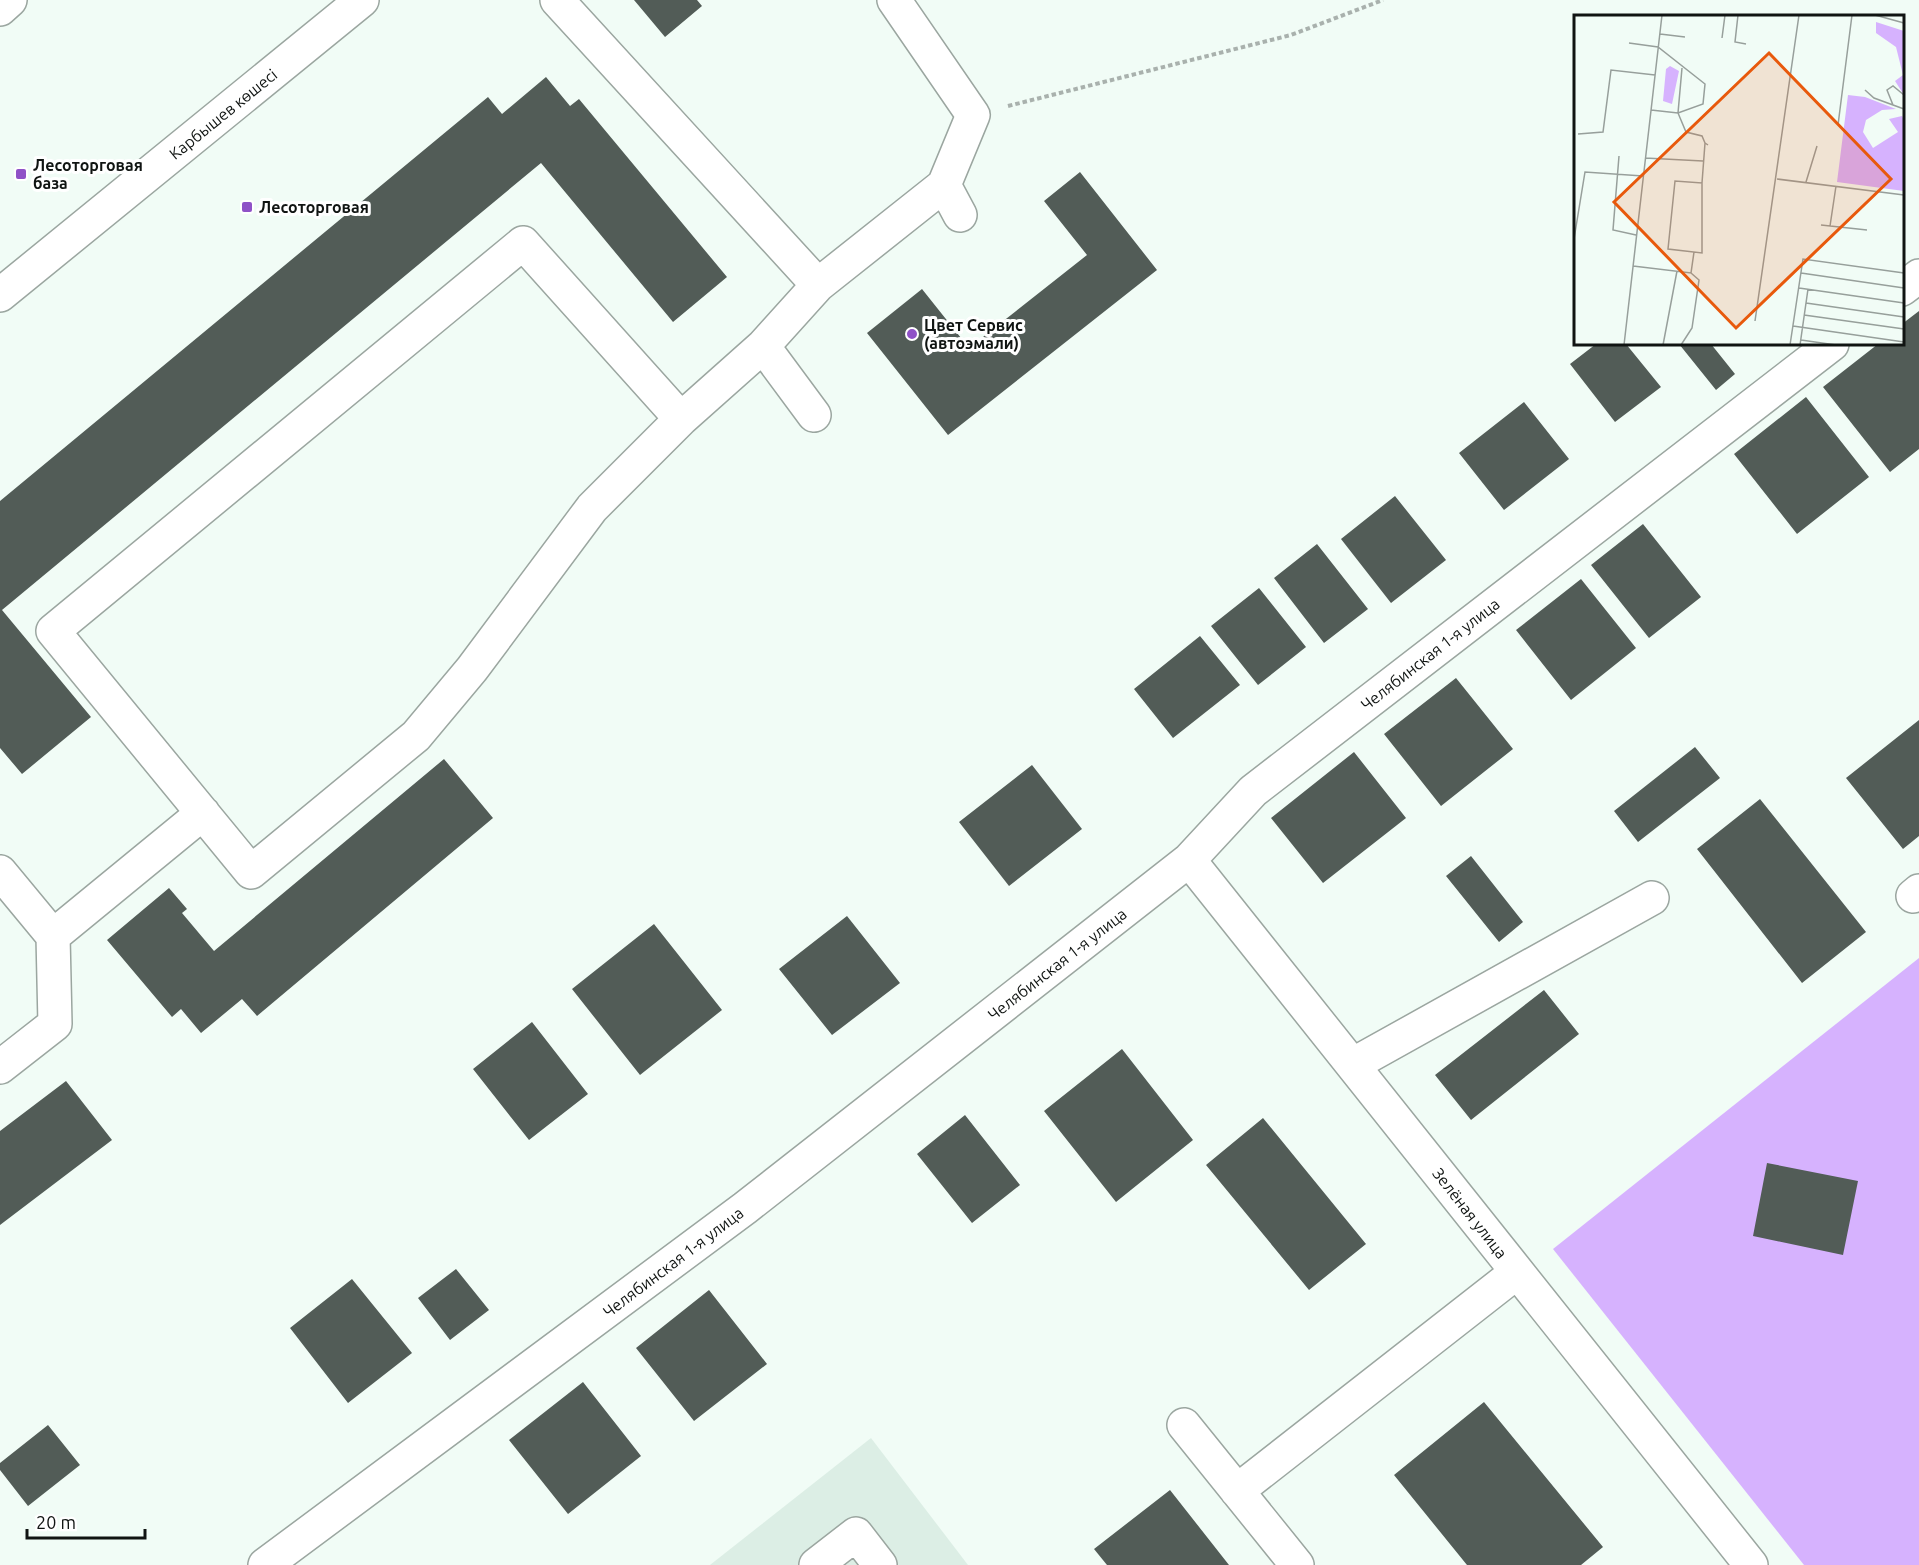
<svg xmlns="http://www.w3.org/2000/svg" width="1919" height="1565" font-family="Ubuntu,sans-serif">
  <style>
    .built { fill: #dceee5 }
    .green { fill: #d6b2fe }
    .building { fill: #525c57 }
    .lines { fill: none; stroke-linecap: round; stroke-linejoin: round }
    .minor-casing { stroke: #9ba6a0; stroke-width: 36 }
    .major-casing { stroke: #9ba6a0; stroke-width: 36 }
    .path { stroke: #a9b1ad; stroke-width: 4; stroke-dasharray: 4.5 3; stroke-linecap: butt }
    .minor { stroke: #fff; stroke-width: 33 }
    .major { stroke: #fff; stroke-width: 33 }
    .poi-dot { fill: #8f51c7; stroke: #fff; stroke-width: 2 }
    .labels { text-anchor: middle; stroke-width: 6; stroke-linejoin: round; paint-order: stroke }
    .street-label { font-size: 16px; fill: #101412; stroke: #fff }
    .poi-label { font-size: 16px; font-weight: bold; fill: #101412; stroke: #fff; text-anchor: start }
    .inset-road { fill: none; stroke: #979f9b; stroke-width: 1.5 }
    .view { fill: #e8590c; fill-opacity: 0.15; stroke: #e8590c; stroke-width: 3 }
    .inset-edge { fill: none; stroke: #101412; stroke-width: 3 }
  </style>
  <rect width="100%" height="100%" fill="#f1fcf6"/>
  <path class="built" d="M871,1438L968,1565H710Z"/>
  <path class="green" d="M1919,958V1565H1804L1553,1249Z"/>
  <path class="building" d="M634,0H697L702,6L665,37Z
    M546,77L570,106L579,99L727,277L673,322L541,163L2,610L91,717L22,774L0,748V501L488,97L502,114Z
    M1080,172L1157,270L948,435L867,333L922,289L969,348L1087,255L1044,201Z
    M1919,311V449L1890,472L1823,387L1878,344H1902V324Z
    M1596,344H1626L1661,387L1615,422L1570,364Z
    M1679,344H1711L1735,374L1716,390Z
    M1806,397L1869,477L1797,534L1734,454Z
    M1524,402L1569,459L1504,510L1459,453Z
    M1395,496L1446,560L1391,603L1341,539Z
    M1643,524L1701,597L1649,638L1591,565Z
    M1317,544L1368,609L1324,643L1274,578Z
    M1581,579L1636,648L1571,700L1516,630Z
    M1259,588L1306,647L1258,685L1211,626Z
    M1200,636L1240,685L1173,738L1134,689Z
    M1456,678L1513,749L1441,806L1384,734Z
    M1919,720V836L1903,849L1846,778Z
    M1695,747L1720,778L1638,842L1614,811Z
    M1354,752L1406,818L1323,883L1271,818Z
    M444,759L493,818L257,1016L242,999L201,1033L181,1009L172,1017L107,940L169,888L187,909L182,913L214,951Z
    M1032,765L1082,829L1009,886L959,822Z
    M1760,799L1866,932L1802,983L1697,849Z
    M1471,856L1523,922L1499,942L1446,876Z
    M847,916L900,983L832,1035L779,969Z
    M654,924L722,1010L640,1075L572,989Z
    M1544,990L1579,1034L1471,1120L1435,1075Z
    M532,1022L588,1094L529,1140L473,1069Z
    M1122,1049L1193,1140L1116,1202L1044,1111Z
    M66,1081L112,1140L0,1225V1131Z
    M965,1115L1020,1185L972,1223L917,1154Z
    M1263,1118L1366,1244L1309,1290L1206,1165Z
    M1767,1163L1858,1181L1843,1255L1753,1236Z
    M456,1269L489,1310L450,1340L418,1298Z
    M352,1279L412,1353L348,1403L290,1328Z
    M709,1290L767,1364L694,1421L636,1348Z
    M583,1382L641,1456L568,1514L509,1440Z
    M1484,1402L1603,1547L1581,1565H1467L1394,1475Z
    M48,1425L80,1465L28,1506L0,1470V1463Z
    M1170,1490L1229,1565H1107L1094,1549Z"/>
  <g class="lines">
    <g class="minor-casing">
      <path id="minor" d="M557,0L818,285
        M894,0L973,115L944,185
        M0,9L10,0
        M1902,289L1919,276
        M763,346L814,415
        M681,419L592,508L472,669L416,736L251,872L53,631L523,243L681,419L763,346L818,285L944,185L960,215
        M1189,860L1751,1565
        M0,872L53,936L203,813
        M1913,896L1919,891
        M1354,1064L1652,898
        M0,1067L55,1024L53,936
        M1184,1425L1297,1565
        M1237,1491L1517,1272
        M265,1565L745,1208L1189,860L1253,791L1832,344
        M816,1565L856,1534L880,1565"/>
    </g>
    <g class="major-casing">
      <path id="major" d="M0,295L362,0"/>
    </g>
    <path class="path" d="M1008,106L1291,35L1383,0"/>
    <use href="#minor" class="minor"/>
    <use href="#major" class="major"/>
  </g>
  <g class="poi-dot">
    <rect x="15" y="168" width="12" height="12" rx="3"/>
    <rect x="241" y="201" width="12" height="12" rx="3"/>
    <circle cx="912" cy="334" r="6"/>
  </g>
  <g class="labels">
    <g class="street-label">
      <text transform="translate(223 114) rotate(-39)" y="6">Карбышев көшесі</text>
      <text transform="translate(1430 654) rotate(-38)" y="6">Челябинская 1-я улица</text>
      <text transform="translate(1057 964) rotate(-38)" y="6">Челябинская 1-я улица</text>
      <text transform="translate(1470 1213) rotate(52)" y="6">Зелёная улица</text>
      <text transform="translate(673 1262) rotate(-37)" y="6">Челябинская 1-я улица</text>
    </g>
    <g class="poi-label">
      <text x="33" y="171">Лесоторговая<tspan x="33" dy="18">база</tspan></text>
      <text x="259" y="213">Лесоторговая</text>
      <text x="924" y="331">Цвет Сервис<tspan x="924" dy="18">(автоэмали)</tspan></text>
    </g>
  </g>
  <g transform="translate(1574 15)">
    <rect width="330" height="330" fill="#f1fcf6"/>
    <path d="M302,7L330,16V80L321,66L329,60L322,32L302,18ZM96,51L105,56L98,89L89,86L92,54ZM274,80L291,82L322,94L308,95L292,105L289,117L299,133L324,117L315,104L328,101L330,105V176L263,167Z" fill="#d6b2fe"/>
    <path class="inset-road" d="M164,0L161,27L172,29M301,0L330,8M86,19L111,22M148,23L151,0M55,28L84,32L131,69L129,89L104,98L77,95M108,53L104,98L112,117L128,121L131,128M291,75L300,83L330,94M319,90L313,75L319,71L330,80M264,110L278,0M4,119L29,117L37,55L81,60M45,141L39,215L62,220M71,143L129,146M203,164L330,180M232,167L243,131M128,168V238L94,234L101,166L128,168L131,128L134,130M247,210L293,215M256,211L262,171M0,224L11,157L69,161M59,251L117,258L120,237M227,258L330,273M225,273L330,288M232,288L330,302M230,300L330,314M181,306L225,0M219,311L330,327M227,325L262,330M50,330L88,0M89,330L103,256M107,330L118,313L125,265L117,258M216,330L229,244L330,258M226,330L234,274"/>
    <path class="view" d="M195,38L317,164L162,313L40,187Z"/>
    <rect width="330" height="330" class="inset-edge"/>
  </g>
  <path d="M27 1529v9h118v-9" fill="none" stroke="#101412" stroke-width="3"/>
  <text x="36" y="1529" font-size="18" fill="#101412" stroke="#ffffff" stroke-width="4.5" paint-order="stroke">20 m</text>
</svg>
